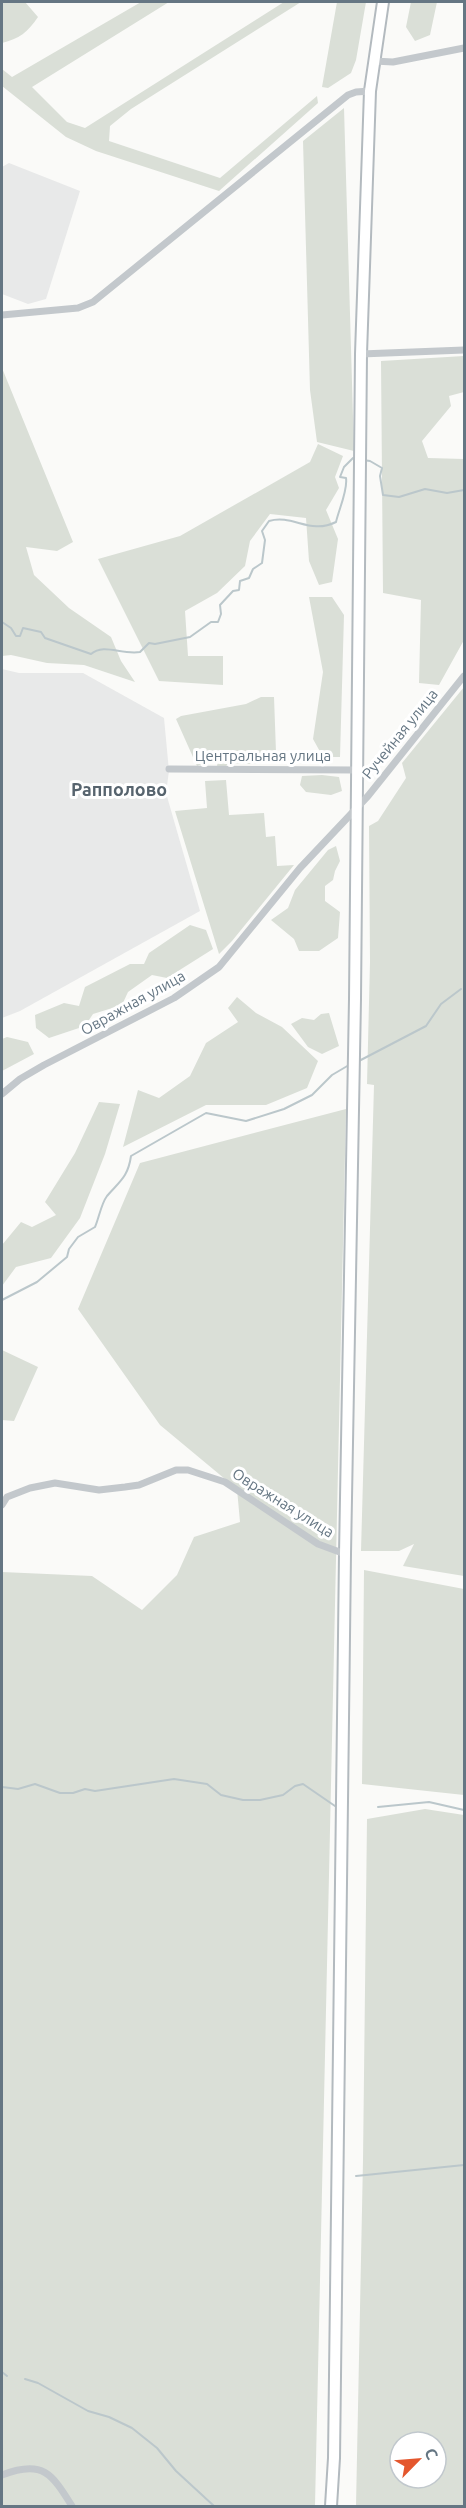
<svg xmlns="http://www.w3.org/2000/svg" width="466" height="2508" font-family="Ubuntu,sans-serif">
  <style>
    .built { fill: #e8e9e9 }
    .green { fill: #dadfd7; fill-rule: evenodd }
    .lines { fill: none; stroke-linecap: round; stroke-linejoin: round }
    .stream { stroke: #bbc7cb; stroke-width: 2 }
    .secondary-casing { stroke: #b3babf; stroke-width: 14 }
    .minor { stroke: #c3c8cc; stroke-width: 7 }
    .secondary { stroke: #fff; stroke-width: 10 }
    .labels { text-anchor: middle; stroke-width: 6; stroke-linejoin: round; paint-order: stroke }
    .street-label { font-size: 15px; fill: #657683; stroke: #fff }
    .quarter-label { font-size: 18px; font-weight: bold; fill: #57646e; stroke: #fff }
  </style>
  <rect width="100%" height="100%" fill="#fafaf8"/>
  <path class="built" d="M9,163L80,191L46,299L28,304L2,294V167Z
    M2,669L19,673H83L164,718L169,771L166,793L200,911L20,1011L2,1018Z"/>
  <path class="green" d="M2,2H25L38,17C28,32 19,39 2,43Z
    M141,2H169L32,87L67,122L85,128L284,2H301L131,109L110,126L109,141L220,178L317,96L318,103L219,191L96,151L66,137L2,86V69L12,77Z
    M337,2H366L356,60L351,73L328,88L322,87Z
    M411,2H437L430,35L415,41L406,27Z
    M344,108L354,451L317,442L310,390L303,141Z
    M464,356V392L449,396L451,406L422,441L428,458L464,459V640L439,685L419,683L421,600L383,593L381,361Z
    M2,368L73,542L57,551L26,547L34,575L69,608L111,637L121,661L135,682L84,665L47,663L11,655L2,656Z
    M318,444L343,456L335,477L339,488L326,510L338,539L332,582L319,585L309,561L306,518L270,514L250,541L245,566L217,593L185,611L188,656H223V685L159,681L98,559L180,536L310,462Z
    M309,597H332L344,615L340,757H323L313,739L323,672Z
    M464,687V1576L403,1566L414,1544L399,1551H361L374,1085L367,1084L370,962L369,826L378,821L406,778L402,763Z
    M261,697H274L276,752C266,769 247,763 229,763L226,766H217L218,761L212,760L197,766L176,719L181,716L246,704Z
    M322,775L339,777L342,791L331,795L306,792L300,785L302,776Z
    M226,780L229,815L264,813L266,837L275,836L277,866L294,865L232,941L219,954L175,811L207,808L205,781Z
    M336,846L340,861L335,871L333,880L325,886V901L340,912L338,938L319,951H299L294,939L271,920L288,908L295,890L328,850Z
    M190,925L206,930L213,949L167,978L152,975L128,992L122,1005L93,1014L85,1026L49,1038L36,1028L35,1015L64,1003L79,1006L85,987L130,964H144L149,953Z
    M237,997L256,1013L282,1027L318,1061L307,1088L266,1105H206L123,1147L138,1090L159,1098L190,1076L206,1043L238,1022L228,1008Z
    M329,1013L339,1046L322,1054L308,1047L291,1024L302,1018L314,1020L321,1014Z
    M7,1037L28,1042L34,1054L2,1071V1039Z
    M99,1102L120,1104L105,1154L80,1218L51,1258L16,1267L2,1286V1245L21,1222L32,1227L56,1215L45,1202L75,1153Z
    M346,1109L315,2506H2V1572L92,1576L142,1610L177,1575L194,1537L240,1522L237,1489L160,1425L78,1309L140,1163Z
    M2,1350L38,1367L14,1421L2,1420Z
    M364,1570L464,1589V1795L362,1784Z
    M425,1809L464,1815V2506H356L363,2160L367,1819ZM400,2442H436V2478H400Z"/>
  <g class="lines">
    <path class="stream" d="M363,460L370,461L382,468L380,476L383,495L399,497L425,489L447,493L464,490
      M2,622L11,628L16,636H20L23,628L41,632L45,638L91,654C104,643 121,655 140,652L149,643L155,644L190,637L211,622H218L221,614L220,605L233,591L239,590L240,581L249,578L253,569L262,563L265,540L262,531L269,521C293,514 310,535 336,522C339,509 348,490 346,478L340,477L344,467L353,458L357,459
      M357,1062L426,1026L441,1004L461,989
      M2,1300L37,1282L67,1257L69,1249L78,1237L95,1227C99,1218 101,1204 107,1196C120,1181 128,1177 131,1156L206,1113L246,1121L284,1109L312,1095L332,1075L349,1065
      M2,1787L18,1789L35,1784L60,1793H73L85,1789L95,1791L174,1779L207,1784L221,1795L243,1800H260L283,1795L295,1786L303,1784L335,1806
      M378,1807L429,1802L464,1810
      M356,2176L464,2165
      M2,2372L7,2376
      M25,2379L38,2383L88,2411L109,2417L132,2428L157,2448L176,2471L214,2506"/>
    <g class="secondary-casing">
      <path id="secondary" d="M331,2506L334,2458L345,1554L355,999L361,354L370,91L383,2"/>
    </g>
    <path class="minor" d="M374,61L393,62L464,48
      M2,315L78,308L93,302L348,95L356,92L370,91
      M361,354L464,350
      M169,769L357,770
      M2,1094L20,1079L44,1065L174,998L219,967L300,868L368,796L464,676
      M2,1505L7,1497L30,1488L55,1483L99,1490L125,1487L139,1485L176,1470H188L225,1482L318,1544L345,1554
      M2,2475C43,2459 52,2474 72,2506"/>
    <use href="#secondary" class="secondary"/>
  </g>
  <g class="labels">
    <g class="street-label">
      <text transform="translate(400 734) rotate(-51)" y="5">Ручейная улица</text>
      <text x="263" y="761">Центральная улица</text>
      <text transform="translate(133 1003) rotate(-29)" y="5">Овражная улица</text>
      <text transform="translate(283 1503) rotate(32)" y="5">Овражная улица</text>
    </g>
    <g class="quarter-label">
      <text x="119" y="796">Рапполово</text>
    </g>
  </g>
  <rect width="466" height="2508" fill="none" stroke="#657683" stroke-width="6"/>
  <g transform="translate(418 2460) rotate(65)"><circle r="28" fill="#ffffff" stroke="#c1c8cd" stroke-width="1.5"/>
  <path d="M0-4.5L10 22L0 15L-10 22Z" fill="#e4572e"/>
  <text y="-9" font-size="16" font-weight="bold" text-anchor="middle" fill="#657683">С</text>
  </g>
</svg>
